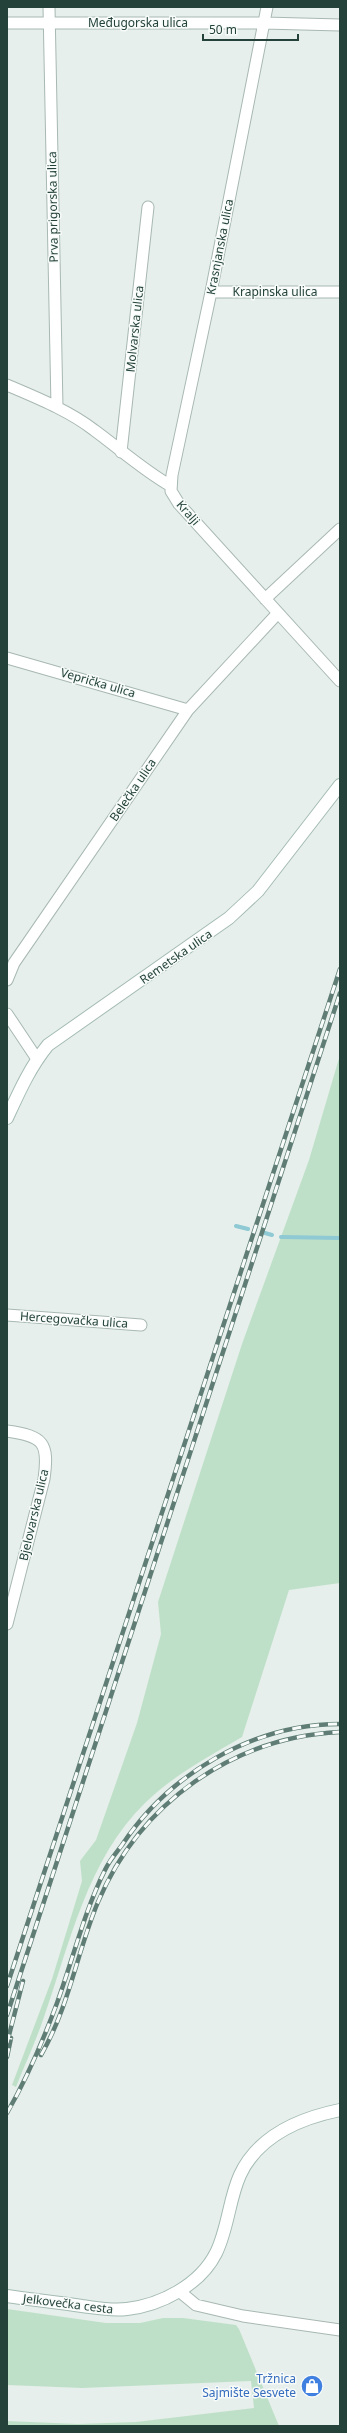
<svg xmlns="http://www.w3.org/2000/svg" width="347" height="2433" font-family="'Noto Sans',sans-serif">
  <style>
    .green { fill: #bfe0c8 }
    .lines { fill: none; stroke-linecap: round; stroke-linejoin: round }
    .stream { stroke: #8ec9d4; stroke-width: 4 }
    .street-casing { stroke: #a8b8b2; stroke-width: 13 }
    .secondary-casing { stroke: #a4bbb3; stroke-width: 14 }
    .street { stroke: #fff; stroke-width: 11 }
    .secondary { stroke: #fff; stroke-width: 12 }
    .rail-casing { stroke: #5f7d75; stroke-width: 4.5 }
    .rail { stroke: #f7fbf9; stroke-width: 3; stroke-dasharray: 9; stroke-linecap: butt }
    .labels { text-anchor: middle; stroke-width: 3; stroke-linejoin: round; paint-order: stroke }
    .street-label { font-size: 12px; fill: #24423a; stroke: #f7fbf9 }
    .shop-label { font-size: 12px; fill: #366cbe; stroke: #f7fbf9; text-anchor: end }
  </style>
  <rect width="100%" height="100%" fill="#e6efeb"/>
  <path class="green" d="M340,1055V1583L289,1590L242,1737C208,1757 174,1775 145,1803C87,1860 70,1943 44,2017C36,2041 25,2064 16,2087L12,2085L52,1979L82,1881L80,1861L96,1840L137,1723L161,1634L158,1602L242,1344L309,1160Z
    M7,2309L106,2323H140L163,2318H183L236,2325L239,2329L279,2426H7V2421L78,2424L136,2422L254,2408L251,2381L82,2388L7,2385Z"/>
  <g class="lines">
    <path class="stream" d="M236,1226L248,1229
      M265,1233L272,1235
      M281,1237L340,1238"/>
    <g class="street-casing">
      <path id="street" d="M49,7L57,407
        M267,7L211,292L172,475L171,491L179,504L340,681
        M7,23H264L340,25
        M211,292H340
        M7,385C37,398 68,410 94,430C120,449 143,470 171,486
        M121,452L148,207
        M265,599L340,529
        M7,658L188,710
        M7,980L14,963L188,710L278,613
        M7,1014L37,1059
        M7,1315L141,1325
        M7,1431C44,1436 49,1443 44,1479L7,1624
        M179,2291L196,2305L243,2316L340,2330"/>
    </g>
    <g class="secondary-casing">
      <path id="secondary" d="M7,1118C19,1092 30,1067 48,1045L229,918L258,891L340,785
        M7,2296C32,2300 57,2302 82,2306C97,2308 111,2311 127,2309C161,2305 200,2285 216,2253C228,2229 229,2199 240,2175C258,2136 301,2118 340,2110"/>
    </g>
    <use href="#street" class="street"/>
    <use href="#secondary" class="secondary"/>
    <g class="rail-casing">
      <path id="rail" d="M7,1986L340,969
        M7,2015L340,993
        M7,2043L23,1981
        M41,2055C69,2007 77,1952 98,1902C140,1803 233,1737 340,1732
        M7,2057L11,2038
        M7,2113C27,2078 43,2041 57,2003C73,1959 84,1912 105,1870C109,1861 116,1853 122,1845C169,1774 253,1724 340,1724"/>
    </g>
    <use href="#rail" class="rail"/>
  </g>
  <defs>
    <g id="shop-disc" transform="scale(1.15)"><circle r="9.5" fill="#3f7fe0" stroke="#f7fbf9"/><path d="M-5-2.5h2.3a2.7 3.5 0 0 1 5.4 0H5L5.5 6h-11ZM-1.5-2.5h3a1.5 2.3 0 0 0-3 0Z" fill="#fff"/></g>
  </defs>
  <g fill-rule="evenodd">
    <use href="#shop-disc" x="312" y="2386"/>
  </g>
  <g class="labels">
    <g class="street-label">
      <text x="138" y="27">Međugorska ulica</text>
      <text transform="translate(53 207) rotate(-91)" y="4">Prva prigorska ulica</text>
      <text transform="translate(220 247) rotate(-79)" y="4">Krasnjanska ulica</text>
      <text x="275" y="296">Krapinska ulica</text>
      <text transform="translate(135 329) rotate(-84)" y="4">Molvarska ulica</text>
      <text transform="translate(188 513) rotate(49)" y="4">Kralji</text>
      <text transform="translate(98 683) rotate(16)" y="4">Veprička ulica</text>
      <text transform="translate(133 790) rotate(-56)" y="4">Belečka ulica</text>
      <text transform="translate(176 957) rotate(-35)" y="4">Remetska ulica</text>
      <text transform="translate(74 1320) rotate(4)" y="4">Hercegovačka ulica</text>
      <text transform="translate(34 1515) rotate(-77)" y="4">Bjelovarska ulica</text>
      <text transform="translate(68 2304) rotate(7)" y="4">Jelkovečka cesta</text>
    </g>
    <g class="shop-label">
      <text x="296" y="2383">Tržnica<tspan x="296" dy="14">Sajmište Sesvete</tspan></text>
    </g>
  </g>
  <rect width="347" height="2433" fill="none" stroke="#24423a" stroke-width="16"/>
  <path d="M203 34v6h95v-6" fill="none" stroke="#24423a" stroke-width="2"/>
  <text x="209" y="34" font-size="12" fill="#24423a" stroke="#f7fbf9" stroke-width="3" paint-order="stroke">50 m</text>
</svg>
